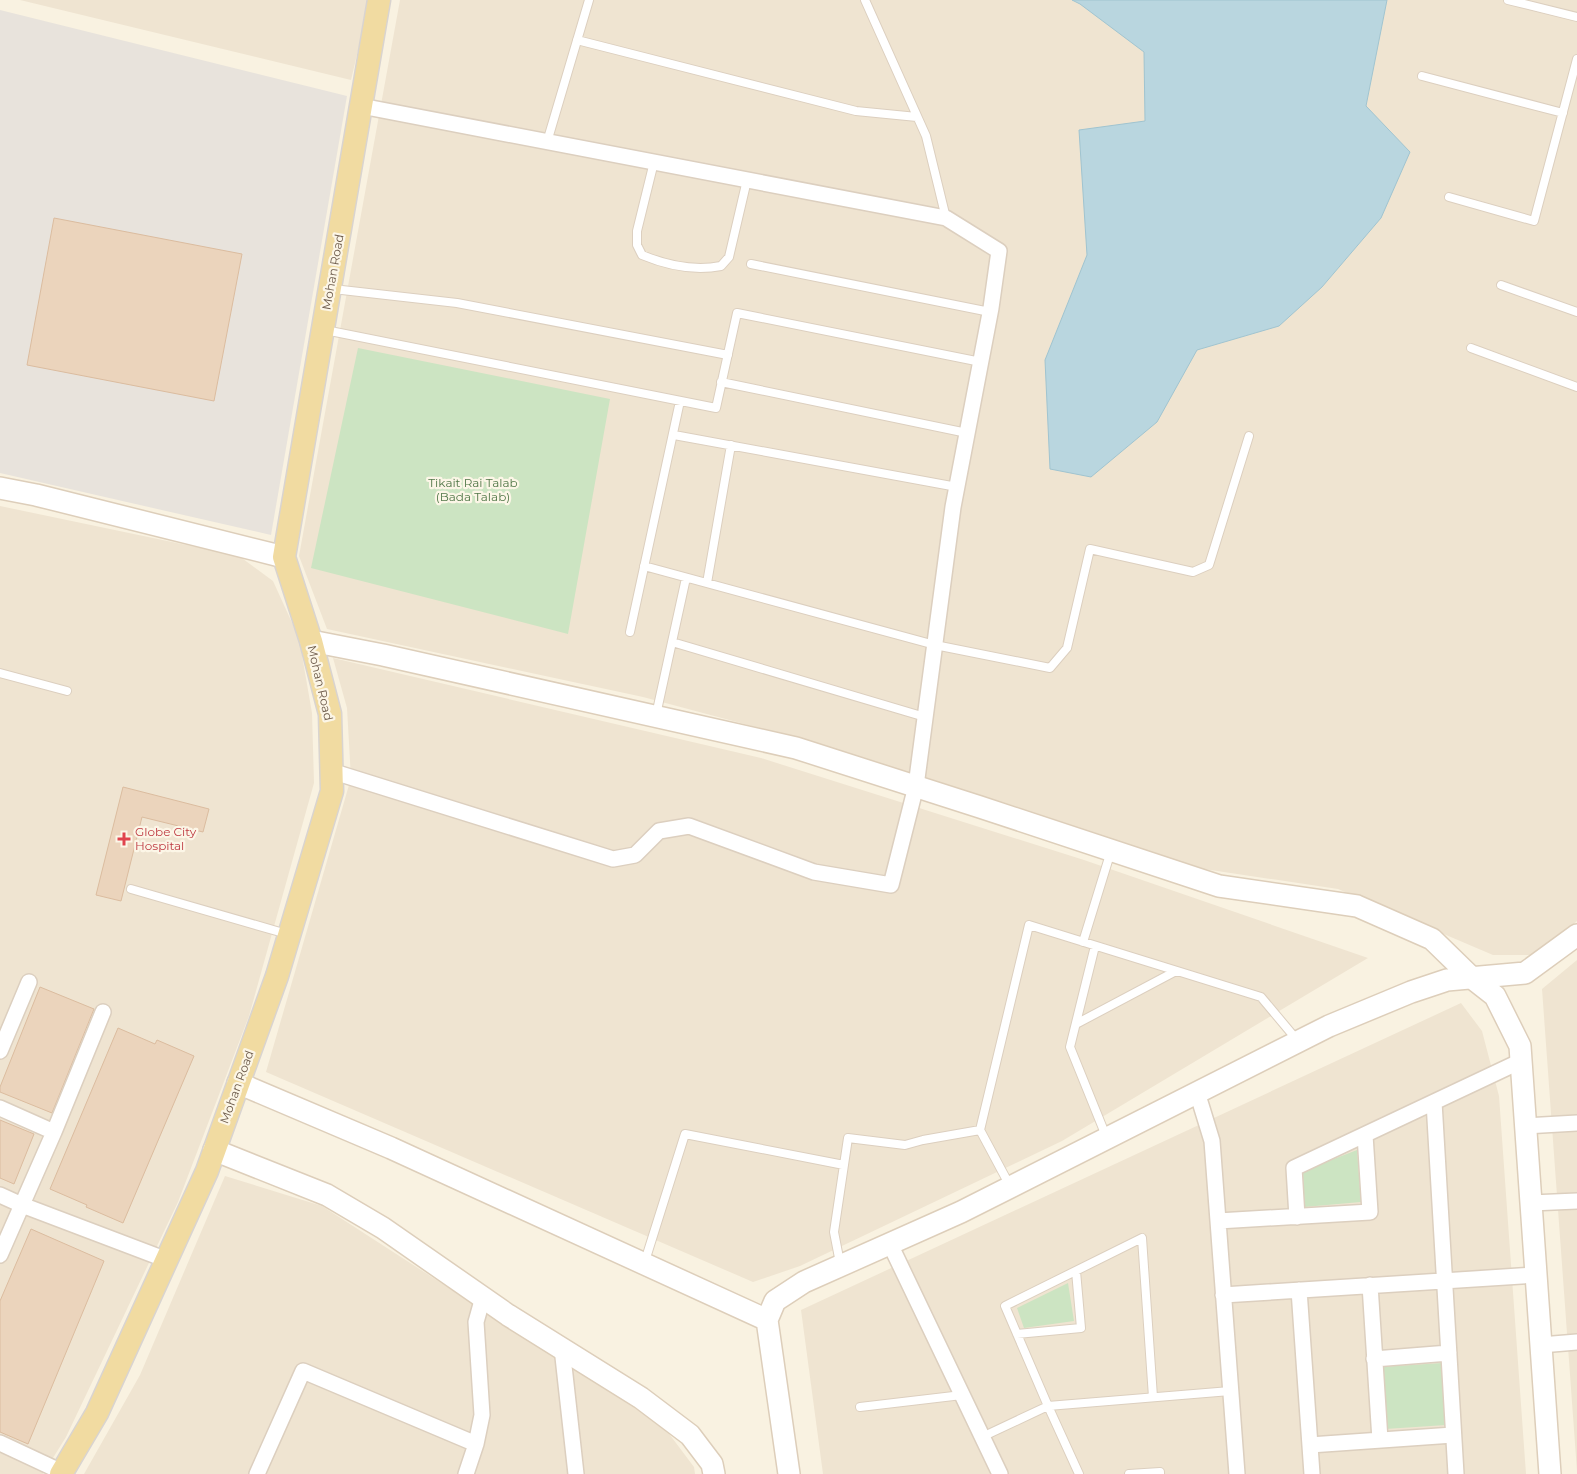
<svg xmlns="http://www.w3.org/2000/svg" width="1577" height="1474" font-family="Montserrat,sans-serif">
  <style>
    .residential { fill: #efe4d1 }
    .industrial { fill: #e8e3dc }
    .green { fill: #cce4c2 }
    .water { fill: #b9d6df; stroke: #a0c4d0 }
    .building { fill: #ebd4bc; stroke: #dbbc9f }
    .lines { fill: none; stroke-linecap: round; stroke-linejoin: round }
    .lane-casing { stroke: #dccfbf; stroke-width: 10 }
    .street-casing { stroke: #dccfbf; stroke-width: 18 }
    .secondary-casing { stroke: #ddceba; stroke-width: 24 }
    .primary-casing { stroke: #d9d4d0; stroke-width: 25 }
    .lane { stroke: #fff; stroke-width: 8 }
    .street { stroke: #fff; stroke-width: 15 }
    .secondary { stroke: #fff; stroke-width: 21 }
    .primary { stroke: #f1dba1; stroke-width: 22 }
    .health-dot { fill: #e0444e; stroke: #fcf6e7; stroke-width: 2 }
    .labels { text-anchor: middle; stroke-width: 4.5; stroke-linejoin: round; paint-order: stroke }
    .street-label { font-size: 12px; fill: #6d5b4b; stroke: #fcf6e7 }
    .park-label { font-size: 12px; fill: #517748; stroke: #fcf6e7 }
    .health-label { font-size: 12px; fill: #be3a42; stroke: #fcf6e7; text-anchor: start }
  </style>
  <rect width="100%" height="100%" fill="#f9f2e1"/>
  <path class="residential" d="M20,0H370L351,80Z
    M400,0H1577V921L1540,955H1493L1338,889L1204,869L827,746L643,697L327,629L299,556Z
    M0,506L239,556L273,581L299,638L312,713L314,783L249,1016L178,1202L66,1437L43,1474H0Z
    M333,658L761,758L1084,860L1368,958L1062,1141L800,1266L753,1282L266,1072L351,778L347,708Z
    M1577,960V1471L1542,989Z
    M1461,1003L1482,1031L1499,1096L1526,1474H823L801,1310Z
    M225,1176L322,1206L664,1427L694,1467L695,1474H84L140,1375Z"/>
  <path class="industrial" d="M0,10L347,96L271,535L0,473Z"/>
  <path class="green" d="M358,348L610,399L568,634L311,568Z
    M1357,1150L1361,1202L1304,1207L1303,1171Z
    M1068,1283L1074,1321L1024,1328L1017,1308Z
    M1442,1363L1446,1425L1385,1429L1381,1367Z"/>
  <path class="water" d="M1072,0H1387L1366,106L1410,152L1381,218L1322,287L1279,326L1197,350L1157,422L1091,477L1050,469L1045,360L1087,255L1079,130L1145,121L1144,52L1080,4Z"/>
  <path class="building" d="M54,218L242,254L214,401L27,365Z
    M123,787L209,809L203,832L142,817L121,901L96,895Z
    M40,987L94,1009L52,1113L0,1092V1087Z
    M118,1028L155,1044L157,1040L194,1056L123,1223L86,1207L87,1205L50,1189Z
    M0,1120L34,1134L14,1184L0,1178Z
    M31,1229L104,1261L28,1444L0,1432V1301Z"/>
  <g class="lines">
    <g class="lane-casing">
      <path id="lane" d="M865,0L926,136L946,218
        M1508,0L1577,17
        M577,40L856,111L917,117
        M1422,76L1563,113
        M547,142L589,0
        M654,162L637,231V245L642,255C666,265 695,271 721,266L729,257L747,180
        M1449,197L1534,221L1577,59
        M751,264L990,312
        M1501,285L1577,312
        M333,289L457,303L728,355
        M325,330L716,408L737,313L981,362
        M1471,348L1577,387
        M721,382L967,433
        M674,435L957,487
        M644,566L935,645L1050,668L1067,648L1090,549L1193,572L1209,565L1249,436
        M707,583L731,445
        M630,632L680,401
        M672,642L925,717
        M0,673L67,691
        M656,715L686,578
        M131,889L287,934
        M1083,942L1111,851
        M1095,946L1070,1047L1106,1136
        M1076,1024L1176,971
        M1010,1186L980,1130L1029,925L1261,997L1297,1040
        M645,1261L685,1134L844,1165
        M840,1263L834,1232L848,1138L905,1145L923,1140L980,1130
        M1017,1334L1081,1328L1076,1271
        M860,1407L962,1395
        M982,1437L1048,1406L1230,1391
        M1079,1474L1048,1406L1005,1306L1142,1238L1153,1397
        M1129,1474L1160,1472V1474"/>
    </g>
    <g class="street-casing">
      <path id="street" d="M331,771L613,859L635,855L659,831L689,826L814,872L891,885L916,786L953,507L991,308L999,251L946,218L361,106
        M0,1051L29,982
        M1197,1092L1212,1141L1237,1474
        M1434,1102L1456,1474
        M0,1108L54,1132
        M1525,1126L1577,1123
        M0,1195L22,1205L167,1260
        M1531,1203L1577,1201
        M1297,1217L1294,1168L1521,1061
        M1218,1221L1370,1212L1365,1135
        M890,1244L1000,1474
        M0,1255L54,1132L103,1012
        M1370,1285L1380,1440
        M1299,1290L1312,1474
        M1223,1295L1536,1275
        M1541,1345L1577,1342
        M562,1348L576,1474
        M1374,1359L1449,1353
        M0,1443L62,1472
        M1310,1445L1453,1435
        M257,1474L303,1371L476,1444
        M466,1474L476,1444L482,1415L476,1322L483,1297"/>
    </g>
    <g class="secondary-casing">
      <path id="secondary" d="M0,488L36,495L284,557
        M311,641L383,655L796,748L980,807L1219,886L1357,906L1432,939L1472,978L1495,996L1520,1046L1550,1474
        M238,1083L391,1148L767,1320
        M214,1150L327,1195L383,1228L508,1315L641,1398L690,1435L712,1464L714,1474
        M789,1474L767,1320L775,1301L804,1282L961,1212L1329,1026L1411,992L1447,980L1525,973L1577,935"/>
    </g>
    <g class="primary-casing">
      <path id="primary" d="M61,1474L97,1413L207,1171L277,976L332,791L330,714L311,641L284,557L379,0"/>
    </g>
    <use href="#lane" class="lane"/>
    <use href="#street" class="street"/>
    <use href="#secondary" class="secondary"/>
    <use href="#primary" class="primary"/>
  </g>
  <path class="health-dot" d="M121.5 831.5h5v5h5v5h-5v5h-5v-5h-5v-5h5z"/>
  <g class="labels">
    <g class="street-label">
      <text transform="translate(333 272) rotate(-80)" y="4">Mohan Road</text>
      <text transform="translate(320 683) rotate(77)" y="4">Mohan Road</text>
      <text transform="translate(237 1087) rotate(-70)" y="4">Mohan Road</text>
    </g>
    <g class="park-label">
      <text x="473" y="487">Tikait Rai Talab<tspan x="473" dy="14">(Bada Talab)</tspan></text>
    </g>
    <g class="health-label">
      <text x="135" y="836">Globe City<tspan x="135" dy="14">Hospital</tspan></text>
    </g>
  </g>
</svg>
